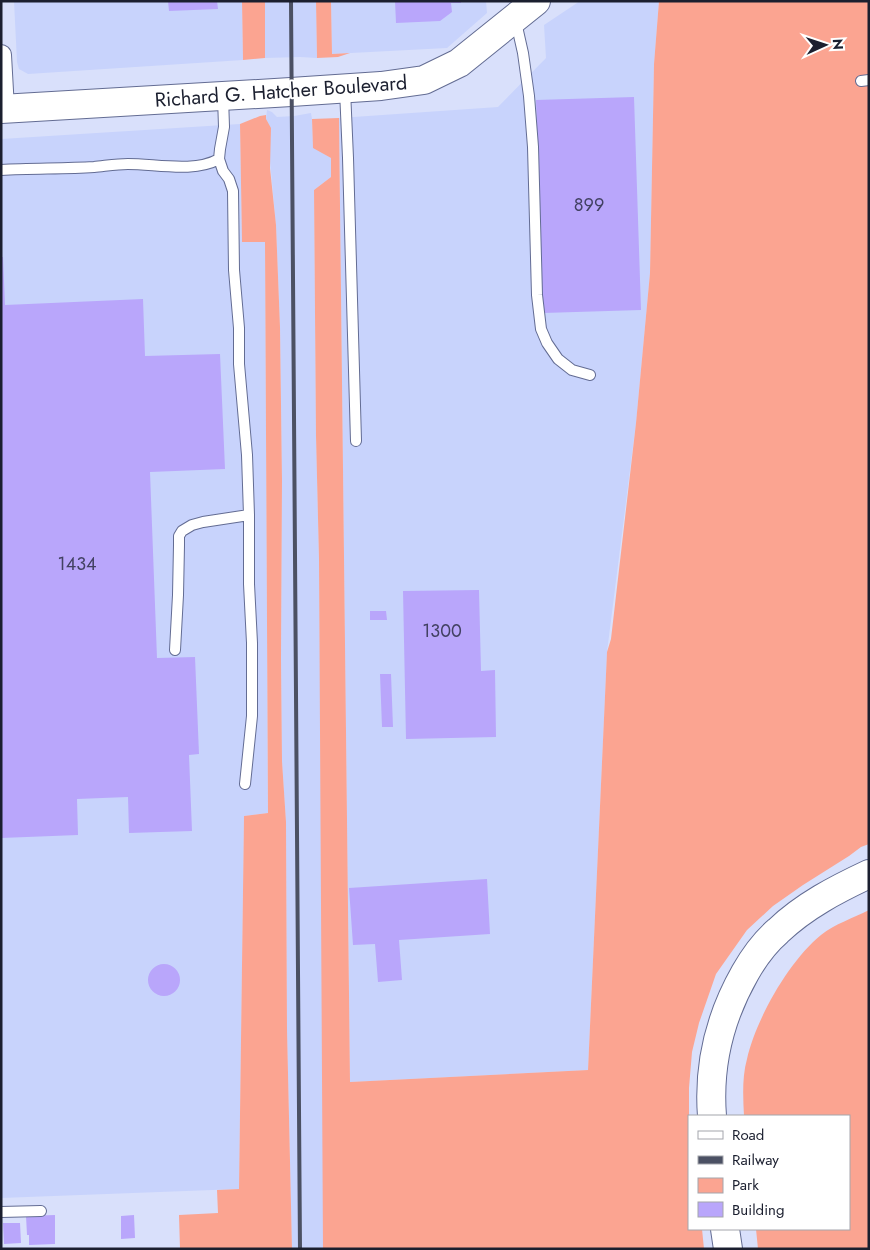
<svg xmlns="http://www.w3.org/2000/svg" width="870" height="1250" font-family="Jost,sans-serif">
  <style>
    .built { fill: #c8d3fc }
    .green { fill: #fba491 }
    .building { fill: #b9a6fb }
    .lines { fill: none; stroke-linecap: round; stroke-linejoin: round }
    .lane-casing { stroke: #636c93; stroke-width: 12 }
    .street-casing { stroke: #636c93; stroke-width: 22 }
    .secondary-casing { stroke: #636c93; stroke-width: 30 }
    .primary-casing { stroke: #636c93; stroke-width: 30 }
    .lane { stroke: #fff; stroke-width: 10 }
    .street { stroke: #fff; stroke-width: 20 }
    .secondary { stroke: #fff; stroke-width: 28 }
    .primary { stroke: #fff; stroke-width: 28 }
    .rail { stroke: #4b5063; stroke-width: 4 }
    .labels { text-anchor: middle; stroke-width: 4; stroke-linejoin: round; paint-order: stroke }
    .number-label { font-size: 18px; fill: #424162 }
    .street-label { font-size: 20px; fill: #1b1f2f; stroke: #fff }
  </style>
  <rect width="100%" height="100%" fill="#d9e0fb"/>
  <path class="built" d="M14,1H242L243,60L28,74L19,69L17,62Z
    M265,1H316L317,58L300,57L265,58Z
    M331,1H486L487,13L447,48L332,54Z
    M580,1H659L654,64L650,273L636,423L607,652L588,1070L350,1082L339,118L498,107L546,58L544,25Z
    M267,110L272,112L277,117L294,116L311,113L312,119L313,147L331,158V177L314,190L316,436L319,559L325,1249H292L287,1029L286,822L282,761L281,659L282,481L280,327L276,226L266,119Z
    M240,124L242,242H265L268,813L244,816L239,1189L1,1198V139Z"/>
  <path class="green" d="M242,1H265V58L243,60Z
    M316,1H331L332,54L350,53L338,57L317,58Z
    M659,1H869V844L861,847L849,856L803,885L773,906L747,930L716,974L699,1023L692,1052L689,1088V1229H702L704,1249H323L319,559L316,436L314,190L331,177V158L313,148L312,119L339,118L350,1082L588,1070L607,652L611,639L636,423L650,273L654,64Z
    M266,115V119L271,128L270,168L276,225L280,327L282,481L281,659L282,761L286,822L287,1029L292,1249H180L179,1215L218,1213L217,1190L239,1189L244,816L268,813L265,242H242L240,124L260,116Z
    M869,910V1249H758L756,1229H849V1116H744C743,1097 742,1077 747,1059C756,1019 789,961 821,935C835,924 853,918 869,910Z"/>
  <path class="building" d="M168,1H217L218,9L169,11Z
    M395,1H461V3H451L452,12L440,21L396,23Z
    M634,97L641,310L543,313L536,100Z
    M1,257H3L5,305L143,299L145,356L220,354L225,469L150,472L157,658L195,657L199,754L189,755L192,831L129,833L128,797L77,799L78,835L1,838Z
    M479,590L481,671L495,670L496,737L406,739L403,591Z
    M370,611H386L387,620H370Z
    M380,674H391L393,727H382Z
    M487,879L490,934L399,940L402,980L378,982L375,944L353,945L349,888Z
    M148 980a16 16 0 1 1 32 0a16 16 0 1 1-32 0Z
    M55,1215V1244L29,1245V1235H27L26,1216Z
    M134,1215L135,1238L121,1239V1216Z
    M3,1223H20L21,1243L4,1244Z"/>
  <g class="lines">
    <g class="lane-casing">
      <path id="lane" d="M516,22L523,53L529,96L533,147L537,295L541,329L547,343L558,359L572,370L590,375
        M861,81L869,80
        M345,90L348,158L356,441
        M223,97L224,127L220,149L219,159L223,171L229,179L233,191L234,270L239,328V364L247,455L249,515V584L252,643V716L245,784
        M1,170C32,168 63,169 94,167C105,166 117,164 128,164C156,164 194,173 219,159
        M175,650L178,595L179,545V536L182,531L192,525L203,522L249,515
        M1,1212L41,1211"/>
    </g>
    <g class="street-casing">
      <path id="street" d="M1,55L4,109"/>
    </g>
    <g class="secondary-casing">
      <path id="secondary" d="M712,1116C708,1065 720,1017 745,973C754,957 764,943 778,931C804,906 837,889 869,874
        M725,1229L728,1249"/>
    </g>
    <g class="primary-casing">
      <path id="primary" d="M1,109L291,92L381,86L424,80L459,63L536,1"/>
    </g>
    <use href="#lane" class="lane"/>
    <use href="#street" class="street"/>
    <use href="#secondary" class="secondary"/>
    <use href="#primary" class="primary"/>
    <path class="rail" d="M291,1L300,1249"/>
  </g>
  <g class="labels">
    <g class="number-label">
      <text x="589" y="211">899</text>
      <text x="77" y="570">1434</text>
      <text x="442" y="637">1300</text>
    </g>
    <g class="street-label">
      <text transform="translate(281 91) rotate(-4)" y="7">Richard G. Hatcher Boulevard</text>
    </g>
  </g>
  <rect width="870" height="1250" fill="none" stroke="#1b1f2f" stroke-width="5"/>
  <rect x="688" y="1115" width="162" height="115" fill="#ffffff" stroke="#a4a5ac"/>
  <rect x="698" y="1131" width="25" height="8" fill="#ffffff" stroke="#a4a5ac"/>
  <text x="732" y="1140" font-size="15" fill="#1b1f2f">Road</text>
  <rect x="698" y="1156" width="25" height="8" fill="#4b5063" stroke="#a4a5ac"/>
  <text x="732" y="1165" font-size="15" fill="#1b1f2f">Railway</text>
  <rect x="698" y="1178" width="25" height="15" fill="#fba491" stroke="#a4a5ac"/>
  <text x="732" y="1190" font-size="15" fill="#1b1f2f">Park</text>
  <rect x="698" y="1202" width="25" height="15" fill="#b9a6fb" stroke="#a4a5ac"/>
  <text x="732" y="1215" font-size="15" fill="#1b1f2f">Building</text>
  <g transform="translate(825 45) rotate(87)" stroke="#ffffff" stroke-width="4" paint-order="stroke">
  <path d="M0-4L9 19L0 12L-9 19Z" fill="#1b1f2f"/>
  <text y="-8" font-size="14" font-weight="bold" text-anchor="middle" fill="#1b1f2f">N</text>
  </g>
</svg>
